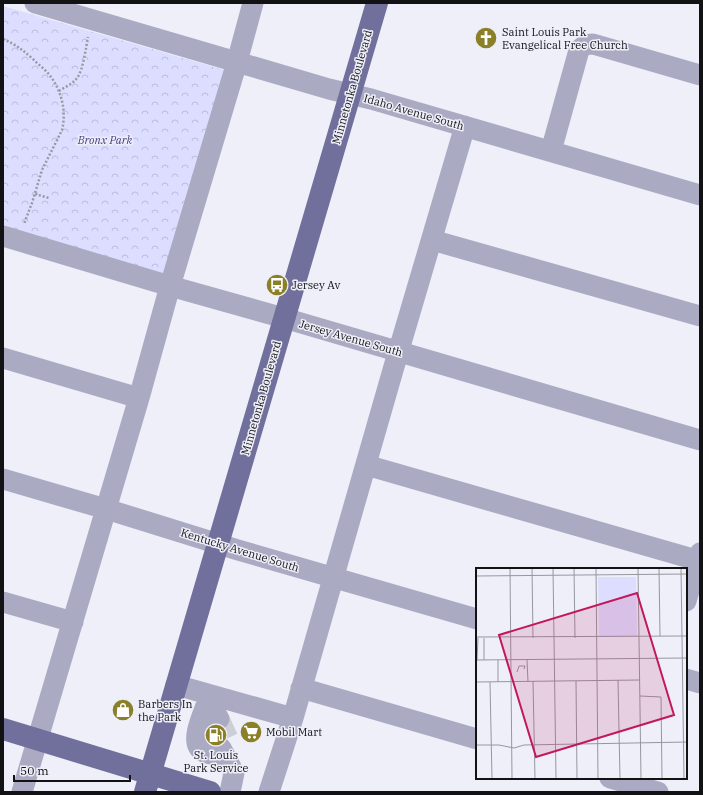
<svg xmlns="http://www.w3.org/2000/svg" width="703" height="795" font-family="'IBM Plex Serif',serif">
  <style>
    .park { fill: url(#park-crowns) }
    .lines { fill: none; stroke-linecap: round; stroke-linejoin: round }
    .minor-tunnel { stroke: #cdced7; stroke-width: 21; stroke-dasharray: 21 10; stroke-linecap: butt }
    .path { stroke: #999aa1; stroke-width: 2.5; stroke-dasharray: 2 2; stroke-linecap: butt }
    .minor { stroke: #aaabc3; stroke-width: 21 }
    .major { stroke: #71709c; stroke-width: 22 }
    .labels { text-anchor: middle; stroke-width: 3; stroke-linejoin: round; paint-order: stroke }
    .poi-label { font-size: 11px; fill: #121215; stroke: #eeeff9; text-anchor: start }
    .street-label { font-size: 11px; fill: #121215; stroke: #eeeff9 }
    .park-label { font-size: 11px; font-style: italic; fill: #474083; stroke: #eeeff9 }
    .inset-road { fill: none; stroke: #96979e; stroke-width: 1 }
    .view { fill: #c2185b; fill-opacity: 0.15; stroke: #c2185b; stroke-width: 2 }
    .inset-edge { fill: none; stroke: #121215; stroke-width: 2 }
  </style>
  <defs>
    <pattern id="park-crowns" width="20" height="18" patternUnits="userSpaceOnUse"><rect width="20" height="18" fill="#dcddff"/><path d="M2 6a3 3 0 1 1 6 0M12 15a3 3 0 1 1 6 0" fill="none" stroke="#bcbdda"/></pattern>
  </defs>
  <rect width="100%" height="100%" fill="#eeeff9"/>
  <path class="park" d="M3,6L228,71L166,274L3,226Z"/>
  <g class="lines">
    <path class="minor-tunnel" d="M219,719L230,743"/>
    <path class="path" d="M3,39C15,44 24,51 34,60C38,64 43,68 47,72C61,88 67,110 62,130L42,170L32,203L24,224
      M59,91C65,87 73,84 77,78C83,71 86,47 88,37
      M35,194L49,198
      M112,792V791"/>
    <path class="minor" d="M35,3L329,89L371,99L700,195
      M551,151L579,50C584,45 587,44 593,44L700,75
      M3,236L170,286L284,318L700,440
      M432,240L700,316
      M3,358L139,398
      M366,465L700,561
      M3,479L106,509L238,550L477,619
      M686,601L700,553
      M3,602L73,622
      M686,679L700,683
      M176,685L293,718
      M301,688L477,739
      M219,719L216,714L205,708C201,720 189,744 204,752C211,755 219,755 226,757
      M221,748L234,773L230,792
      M610,778L658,792
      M22,792L139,398L170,286L237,62L253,3
      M269,792L293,718L393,370L465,126"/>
    <path class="major" d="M3,729L210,792
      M145,792L377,3"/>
  </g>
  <defs>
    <g id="church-disc" transform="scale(1.15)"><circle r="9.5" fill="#8b8027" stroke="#eeeff9"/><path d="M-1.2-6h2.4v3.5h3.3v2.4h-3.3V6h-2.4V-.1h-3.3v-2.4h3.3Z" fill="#fff"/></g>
    <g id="bus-disc" transform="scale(1.15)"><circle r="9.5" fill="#8b8027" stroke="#eeeff9"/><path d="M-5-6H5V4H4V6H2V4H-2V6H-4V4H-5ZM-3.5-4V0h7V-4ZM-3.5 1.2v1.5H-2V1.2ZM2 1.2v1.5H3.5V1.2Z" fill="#fff"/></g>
    <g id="shop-disc" transform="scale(1.15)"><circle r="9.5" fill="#8b8027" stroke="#eeeff9"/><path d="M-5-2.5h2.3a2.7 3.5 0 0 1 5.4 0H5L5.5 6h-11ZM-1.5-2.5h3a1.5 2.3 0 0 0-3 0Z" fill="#fff"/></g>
    <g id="supermarket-disc" transform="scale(1.15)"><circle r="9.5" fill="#8b8027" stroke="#eeeff9"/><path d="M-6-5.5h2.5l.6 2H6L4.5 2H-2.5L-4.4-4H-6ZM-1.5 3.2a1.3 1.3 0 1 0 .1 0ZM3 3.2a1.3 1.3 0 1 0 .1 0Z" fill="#fff"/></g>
    <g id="fuel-disc" transform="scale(1.15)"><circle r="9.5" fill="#8b8027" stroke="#eeeff9"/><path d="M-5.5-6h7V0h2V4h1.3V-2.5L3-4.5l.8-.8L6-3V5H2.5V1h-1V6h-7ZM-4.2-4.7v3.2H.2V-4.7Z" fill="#fff"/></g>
  </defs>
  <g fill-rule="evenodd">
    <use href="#church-disc" x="486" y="38"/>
    <use href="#bus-disc" x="277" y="285"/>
    <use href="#shop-disc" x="123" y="710"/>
    <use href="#supermarket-disc" x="251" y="732"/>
    <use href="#fuel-disc" x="216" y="735"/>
  </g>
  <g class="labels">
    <g class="poi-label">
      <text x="502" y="36">Saint Louis Park<tspan x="502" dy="13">Evangelical Free Church</tspan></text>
      <text x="292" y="289">Jersey Av</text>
      <text x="138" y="708">Barbers In<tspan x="138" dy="13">the Park</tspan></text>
      <text x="266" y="736">Mobil Mart</text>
      <text x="216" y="759" text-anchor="middle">St. Louis<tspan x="216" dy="13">Park Service</tspan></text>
    </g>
    <g class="street-label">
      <text transform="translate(352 87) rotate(-74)" y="4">Minnetonka Boulevard</text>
      <text transform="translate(414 112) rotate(16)" y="4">Idaho Avenue South</text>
      <text transform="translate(351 338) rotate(16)" y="4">Jersey Avenue South</text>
      <text transform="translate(261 398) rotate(-74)" y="4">Minnetonka Boulevard</text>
      <text transform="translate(240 550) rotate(17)" y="4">Kentucky Avenue South</text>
    </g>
    <g class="park-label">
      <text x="105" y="144">Bronx Park</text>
    </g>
  </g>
  <g transform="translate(476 568)">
    <rect width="211" height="211" fill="#eeeff9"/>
    <path d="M122,9H160L161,68L123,69Z" fill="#dcddff"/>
    <path class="inset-road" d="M34,0L36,211M56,0L57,70M77,0L80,211M98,0L99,70M120,0L122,211M162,0L165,211M183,0L184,68M205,0L208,211M0,8L211,6M0,69L211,68M0,92L211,90M1,92L2,70M8,92V70M22,92V114M51,92L52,114M41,104L43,98H49L48,101M142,112L144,211M57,113L59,211M100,113L101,211M0,114L164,112M14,114L16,211M164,128L185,129L186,211M0,177H23M23,177L38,180L48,177M48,177L211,174"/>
    <path class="view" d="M161,25L198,147L60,189L23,67Z"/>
    <rect width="211" height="211" class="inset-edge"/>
  </g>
  <rect width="703" height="795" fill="none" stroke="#121215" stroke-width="8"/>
  <path d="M14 775v6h116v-6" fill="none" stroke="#121215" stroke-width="2"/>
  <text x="20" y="775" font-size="12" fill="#121215" stroke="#eeeff9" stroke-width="3" paint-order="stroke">50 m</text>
</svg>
